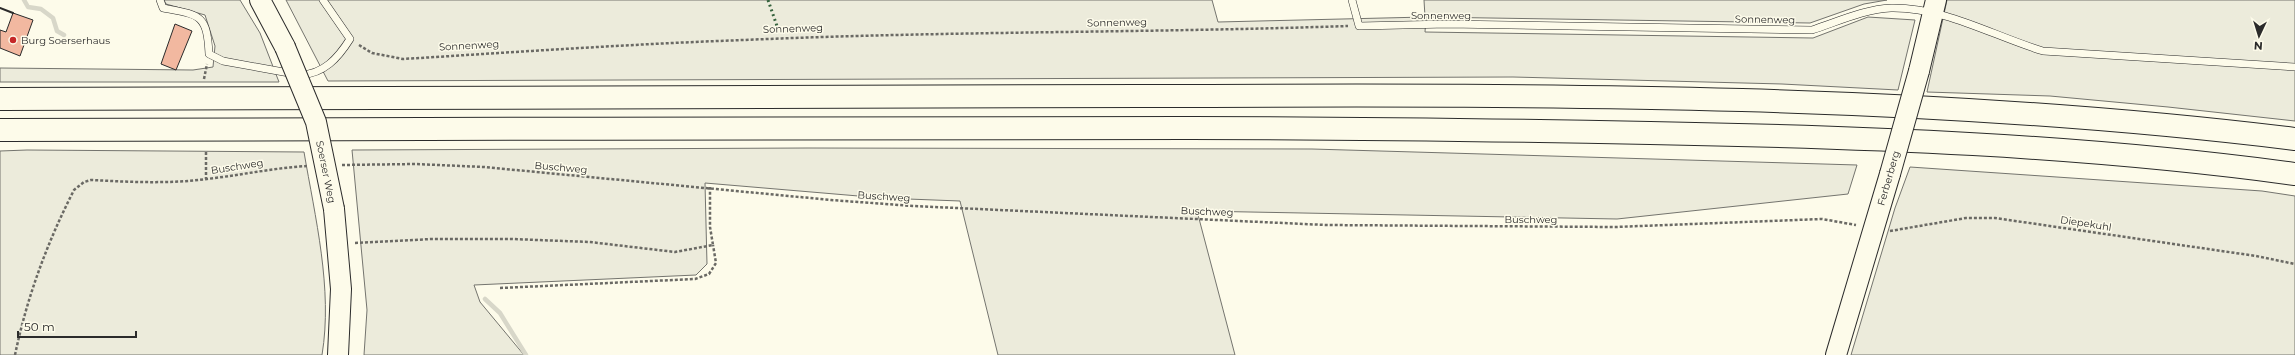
<svg xmlns="http://www.w3.org/2000/svg" width="2295" height="355" font-family="Montserrat,sans-serif">
  <style>
    .green { fill: #ecebdb; stroke: #74746e }
    .lines { fill: none; stroke-linecap: round; stroke-linejoin: round }
    .stream { stroke: #d8d7c9; stroke-width: 4.5 }
    .building { fill: #f2b8a0; stroke: #2b2b2b }
    .lane-casing { stroke: #2b2b2b; stroke-width: 8 }
    .secondary-casing { stroke: #2b2b2b; stroke-width: 22 }
    .highway-casing { stroke: #2b2b2b; stroke-width: 24 }
    .path { stroke: #6a6964; stroke-width: 2.5; stroke-dasharray: 3 2; stroke-linecap: butt }
    .lane { stroke: #fdfbea; stroke-width: 7 }
    .secondary { stroke: #fdfbea; stroke-width: 20 }
    .highway { stroke: #fdfbea; stroke-width: 22 }
    .secondary-bridge-casing { stroke: #2b2b2b; stroke-width: 22; stroke-linecap: butt }
    .secondary-bridge { stroke: #fdfbea; stroke-width: 20 }
    .hedge { stroke: #34623c; stroke-width: 3; stroke-dasharray: 2 3; stroke-linecap: butt }
    .wall { stroke: #2b2b2b; stroke-width: 2 }
    .poi-dot { fill: #c62828; stroke: #fdfbea; stroke-width: 1.5 }
    .labels { text-anchor: middle; stroke-width: 3; stroke-linejoin: round; paint-order: stroke }
    .street-label { font-size: 10px; fill: #2b2b2b; stroke: #fdfbea }
    .poi-label { font-size: 10px; fill: #2b2b2b; stroke: #fdfbea; text-anchor: start }
  </style>
  <rect width="100%" height="100%" fill="#fdfbea"/>
  <path class="green" d="M164,0H240L260,33L279,82H0V68L193,70L213,67L215,46L205,15L166,4Z
    M286,0H1212L1218,22L1425,17L1424,0H1887L1864,4L1810,23L1426,17L1425,32L1813,38L1868,17L1915,20L1898,90L1782,84L1513,77L328,81Z
    M1947,0H2295V121L2168,107L2050,96L1927,92Z
    M808,148L1312,149L1857,165L1848,194L1617,219L1197,211L1235,355H998L960,201L882,198L705,183L707,264L696,275L474,285L480,302L524,355H364L367,310L352,150Z
    M27,150L304,152C315,217 333,289 322,355H0V151Z
    M1910,167L2262,191L2295,196V355H1851L1895,208Z"/>
  <g class="lines">
    <path class="stream" d="M24,0L28,7L41,9L53,18L57,31L64,35
      M485,299L500,313L526,355"/>
  </g>
  <path class="building" d="M13,13L33,20L20,56L0,48V30L6,32Z
    M175,24L192,31L176,70L161,64Z"/>
  <g class="lines">
    <g class="lane-casing">
      <path id="lane" d="M160,0L163,8C200,15 207,14 209,54L223,61L300,75C324,74 338,58 350,39L323,0
        M1352,0L1359,26L1448,24L1812,30C1837,22 1865,9 1891,8C1945,7 1993,36 2043,51L2295,67"/>
    </g>
    <g class="secondary-casing">
      <path id="secondary" d="M260,0L285,47
        M1919,71L1936,0
        M334,209L341,289L338,355
        M1836,355L1890,174"/>
    </g>
    <g class="highway-casing">
      <path id="highway" d="M0,99C381,98 762,97 1143,96C1527,95 1913,92 2295,139
        M0,130C396,129 793,128 1189,128C1343,128 1496,130 1650,133C1866,137 2081,145 2295,174"/>
    </g>
    <path class="path" d="M359,45L372,53L403,59C517,52 631,44 744,40C946,31 1147,33 1348,26
      M204,79L207,64
      M206,152V179
      M342,165L415,164L484,167L831,200L913,206L1326,225L1615,227L1822,219L1856,225
      M1890,231L1966,218H1995L2256,256L2295,264
      M355,243L432,239H512L590,242L675,252L713,245L710,227V187
      M500,288L695,279L709,274L716,263L713,245
      M15,355C27,297 47,243 74,190L84,182L91,180C130,182 169,184 207,179C241,175 273,168 307,166"/>
    <use href="#lane" class="lane"/>
    <use href="#secondary" class="secondary"/>
    <use href="#highway" class="highway"/>
    <g class="secondary-bridge-casing">
      <g id="secondary-bridge">
        <path id="s1" d="M285,47L316,122L334,209"/>
        <path d="M1890,174L1919,71"/>
      </g>
    </g>
    <use href="#secondary-bridge" class="secondary-bridge"/>
    <path class="hedge" d="M768,0L777,26"/>
    <path class="wall" d="M0,8L13,13"/>
  </g>
  <circle class="poi-dot" cx="13" cy="40" r="4"/>
  <g class="labels">
    <g class="street-label">
      <text x="1441" y="19">Sonnenweg</text>
      <text transform="translate(1765 19) rotate(1)" y="4">Sonnenweg</text>
      <text transform="translate(1117 22) rotate(-1)" y="4">Sonnenweg</text>
      <text transform="translate(793 28) rotate(-2)" y="4">Sonnenweg</text>
      <text transform="translate(469 45) rotate(-3)" y="4">Sonnenweg</text>
      <text transform="translate(237 166) rotate(-9)" y="4">Buschweg</text>
      <text transform="translate(561 167) rotate(5)" y="4">Buschweg</text>
      <text dy="4" stroke="none"><textPath href="#s1" startOffset="132">Soerser Weg</textPath></text>
      <text transform="translate(1888 178) rotate(-74)" y="4">Ferberberg</text>
      <text transform="translate(884 196) rotate(4)" y="4">Buschweg</text>
      <text transform="translate(1207 211) rotate(2)" y="4">Buschweg</text>
      <text x="1531" y="223">Buschweg</text>
      <text transform="translate(2086 223) rotate(9)" y="4">Diepekuhl</text>
    </g>
    <g class="poi-label">
      <text x="21" y="44">Burg Soerserhaus</text>
    </g>
  </g>
  <g transform="translate(2259 36) rotate(184)" stroke="#fdfbea" stroke-width="3" paint-order="stroke">
  <path d="M0-3L7 15L0 10L-7 15Z" fill="#2b2b2b"/>
  <text y="-6" font-size="11" font-weight="bold" text-anchor="middle" fill="#2b2b2b">N</text>
  </g>
  <path d="M18 331v6h118v-6" fill="none" stroke="#2b2b2b" stroke-width="2"/>
  <text x="24" y="331" font-size="12" fill="#2b2b2b" stroke="#fdfbea" stroke-width="3" paint-order="stroke">50 m</text>
</svg>
